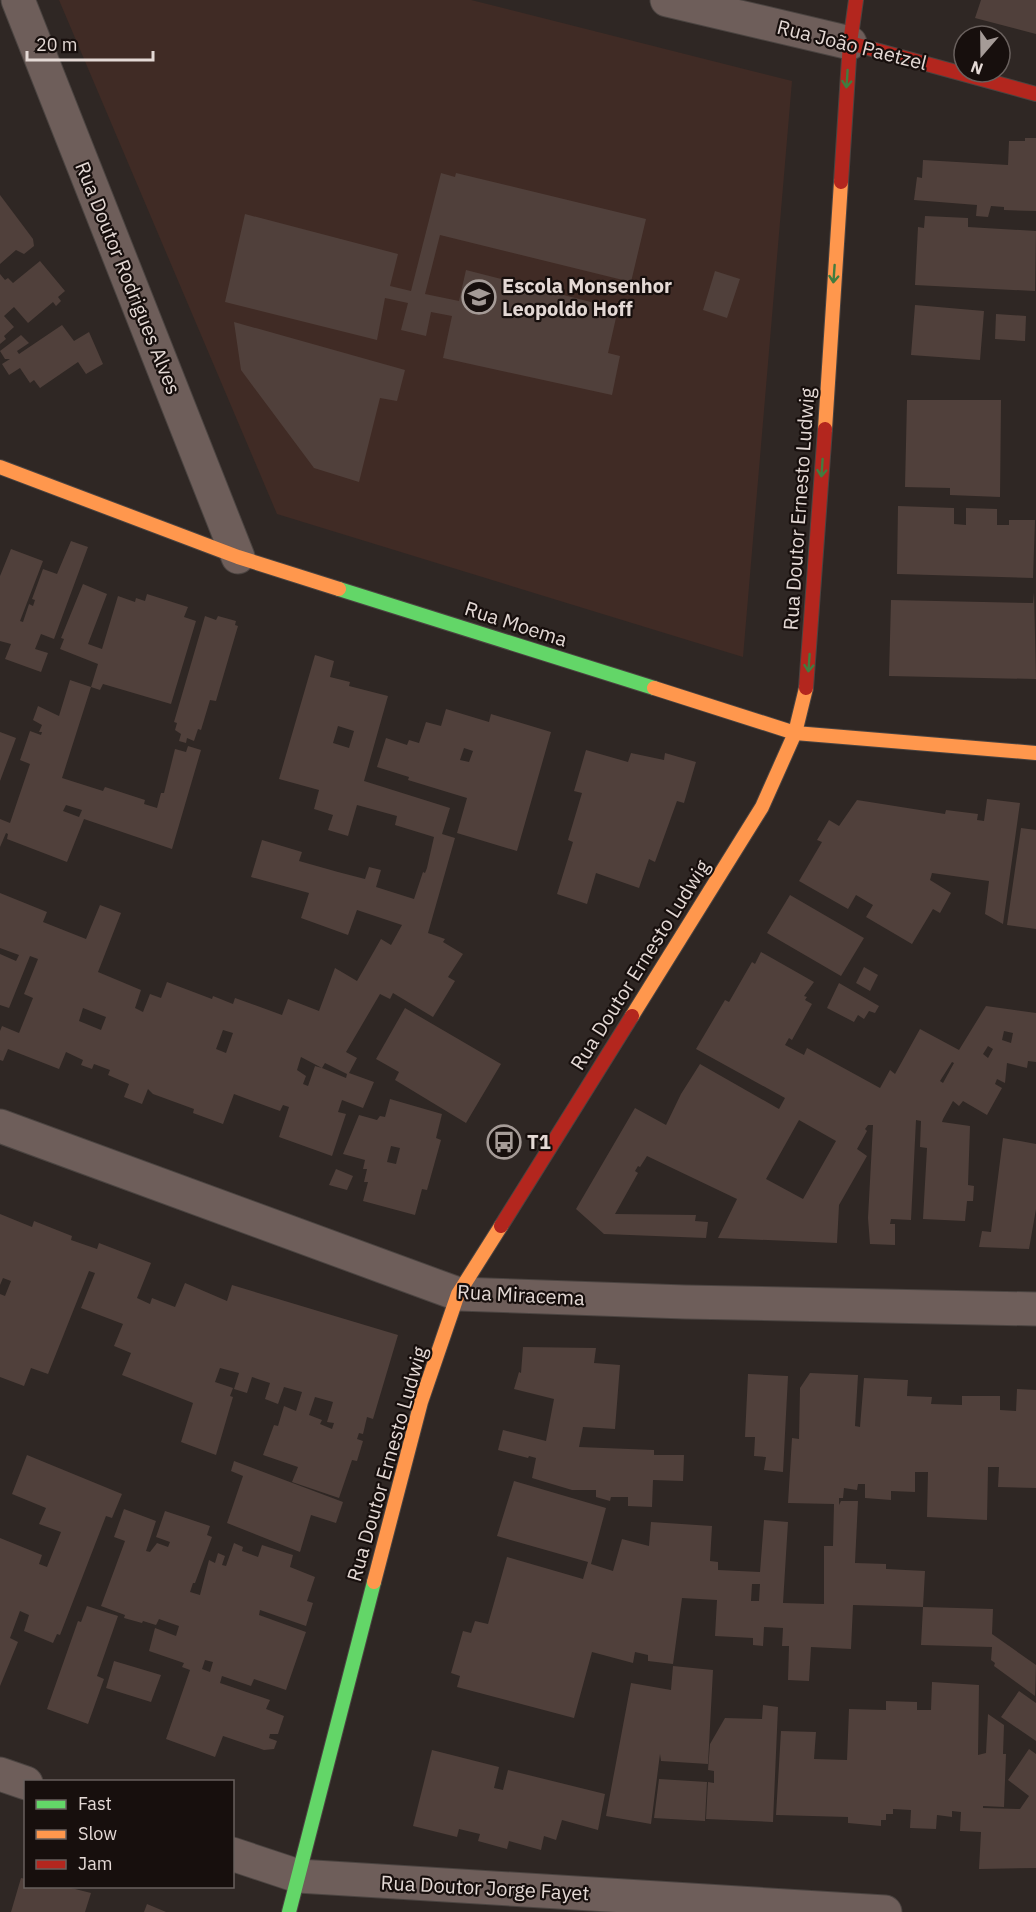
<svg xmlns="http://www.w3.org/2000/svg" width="1036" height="1912" font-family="'IBM Plex Sans',sans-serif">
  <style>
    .built { fill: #402b25 }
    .building { fill: #50403b; fill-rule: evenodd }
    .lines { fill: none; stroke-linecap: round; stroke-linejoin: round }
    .street-casing { stroke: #4b4441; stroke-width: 35 }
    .fast-casing { stroke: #4b4441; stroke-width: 16 }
    .slow-casing { stroke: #4b4441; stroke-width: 16 }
    .jam-casing { stroke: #4b4441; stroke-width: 16 }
    .street { stroke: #6e5e5a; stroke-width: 33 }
    .fast { stroke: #63d668; stroke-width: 14 }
    .slow { stroke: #ff974d; stroke-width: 14 }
    .jam { stroke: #b3261e; stroke-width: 14 }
    .oneway { stroke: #417c3f }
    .labels { text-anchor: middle; stroke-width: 4.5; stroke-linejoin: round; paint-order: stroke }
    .street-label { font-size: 20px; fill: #e4d9d5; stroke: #170f0d }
    .poi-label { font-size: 20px; font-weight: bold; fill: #e4d9d5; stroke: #170f0d; text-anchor: start }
  </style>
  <rect width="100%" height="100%" fill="#2f2724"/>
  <path class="built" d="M59,0H471L792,81L743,657L277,514Z"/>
  <path class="building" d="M981,0H1036V34L975,18Z
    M1025,138H1036V211L1004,210V207L991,206L988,217L976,216L977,205L914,200L917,177L922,178L923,160L1008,165L1009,141H1025Z
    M441,173L455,177L456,173L646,219L631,282L440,235L425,294L459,301L466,270L618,309L608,353L620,356L612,395L443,358L452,316L431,312L426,336L401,330L408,303L385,298L377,340L225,302L245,214L398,254L390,286L411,291Z
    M0,195L33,239L34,246L24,254L16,250L0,264Z
    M925,216L968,218V227L1036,231L1035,291L915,285L918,227L924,228Z
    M40,261L65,291L58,297L61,301L56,306L53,302L28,323L14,307L4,316L14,327L4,336L6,339L0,344V274L5,280L8,278L13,283Z
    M715,271L740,279L727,318L703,310Z
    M915,305L984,311L980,360L911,355Z
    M996,314L1026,316L1025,341L995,339Z
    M234,322L405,370L397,401L380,398L359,482L314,468L241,370Z
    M62,325L74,341L89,332L103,364L86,374L78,362L40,388L34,380L30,383L20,368L9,375L2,364L10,359H5L0,351L21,335L29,343L17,351L19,354Z
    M907,400H1001L1000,497L950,495V488L905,487Z
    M898,506L954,508V524L966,525V508L997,509V525H1009V520H1035L1033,578L897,574Z
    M71,541L88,547L54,639L41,634L35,649L48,653L41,672L5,659L11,644L0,641V576L11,549L43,561L20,621L23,622L29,604L33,606L35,600L32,599L43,569L57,574Z
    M83,584L107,594L88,644L102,649L118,596L135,602L136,598L145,601L147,594L188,607L184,617L196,621L171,704L103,684L100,690L91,687L62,778L103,791L105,787L145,800L144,804L157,808L161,793H164L175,749L186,752L188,746L201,750L172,849L84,819L67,862L7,839L8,834L6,833L0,847V819L10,823L30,764L20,760L30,731L41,735L42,732H39L42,725L33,720L38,706L59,716L70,680L91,687L98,664L60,649L64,639L61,638ZM66,805L82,810L79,817L63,811Z
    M1034,592L1036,679L889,676L891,600L1033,603Z
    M205,616L216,620L218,616L236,621L235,625L238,626L216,701L210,700L201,730L198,729L194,741L187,738L186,743L179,741L181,734L175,730L177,723L174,722Z
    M315,655L334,661L330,677L350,682L349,686L388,696L364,781L450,808L442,834L455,838L428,933L445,939L443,942L463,954L448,977L455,981L433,1017L393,993L390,999L380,994L346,1052L357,1058L349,1073L374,1082L363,1108L342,1100L338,1112L346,1114L332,1156L279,1137L289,1107L283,1105L280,1111L234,1094L223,1124L193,1113L194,1109L153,1094L148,1089L142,1104L124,1097L129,1084L108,1075L110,1070L94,1064L92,1069L81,1065L83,1060L66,1052L59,1069L8,1049L3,1061L0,1060V1031L2,1026L19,1033L33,998L24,994L38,959L30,956L9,1008L0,1005V954L16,961L19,955L0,948V893L47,912L43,922L86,939L100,905L121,913L98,972L141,990L135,1008L143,1012L150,994L161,998L167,982L212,999L213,996L233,1004L235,998L282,1015L288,999L319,1011L335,968L357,981L381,939L391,945L402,925L357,910L348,935L301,918L309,893L251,877L262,840L302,852L299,861L338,872L365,879L369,867L381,870L376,887L414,899L423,872L425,873L427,868L434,837L395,825L397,816L357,805L348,836L328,830L333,815L314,809L319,790L279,779ZM338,726L354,731L349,748L333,743ZM83,1008L106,1017L101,1030L79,1021ZM223,1030L233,1033L226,1053L216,1049ZM301,1057L322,1068L315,1066L308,1086L303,1084L306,1076L297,1070ZM325,1063L347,1074L346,1078L322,1068Z
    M446,709L489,722L491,714L551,732L517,851L457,833L467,798L408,780L409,777L377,767L386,738L407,745L409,740L419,743L426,722L441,726ZM464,748L473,751L469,762L460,760Z
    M0,732L16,738L0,781Z
    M586,750L628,762L631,753L664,760L665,753L696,762L684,803L677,801L655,862L649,859L639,888L596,873L587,904L557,894L573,842L568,840L582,793L574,791Z
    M987,799L1020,803L1003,924L985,914L989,881L932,873L930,880L951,893L940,913L933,909L912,944L866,917L873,905L856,895L848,909L799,881L822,842L817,840L829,820L839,826L857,800L945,814L946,810L978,814L977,820L984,821Z
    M1021,828L1036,830V929L1007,925Z
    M790,895L864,938L841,976L767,933Z
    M761,952L814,982L804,996L807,997L805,1000L812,1004L792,1040L789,1038L785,1045L804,1055L807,1048L880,1088L890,1070L895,1074L920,1029L959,1050L986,1006L1036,1013V1062L1028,1061L1027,1068L1007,1063L1005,1083L997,1079L995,1084L1002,1088L987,1115L963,1101L959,1106L953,1101L943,1119L942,1122L970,1126L968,1185L974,1186L973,1201H967L965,1221L923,1219L927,1148L920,1147L921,1121L916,1120L911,1220L891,1219L890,1224H895V1245L870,1244L868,1218L873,1125H868L865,1129L867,1131L857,1149L867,1156L839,1205L837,1243L718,1238L737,1199L647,1156L640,1167L638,1166L635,1171L638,1173L615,1214L696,1215L695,1221L708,1222L706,1238L604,1234L576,1209L635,1108L666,1125L681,1094L700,1064L779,1109L785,1098L696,1049L725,1000L729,1002L752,962L755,964ZM1004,1031L1013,1033L1011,1043L1002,1040ZM988,1046L993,1049L988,1058L983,1054ZM952,1062L954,1063L943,1083L940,1081ZM799,1120L836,1141L803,1199L766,1179Z
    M864,967L878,975L870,991L856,983Z
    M839,983L879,1006L875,1013L869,1011L864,1019L858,1015L854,1022L827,1008Z
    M405,1008L501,1064L466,1123L395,1080L399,1072L376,1059Z
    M390,1099L442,1114L436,1138L441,1140L427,1190L422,1189L415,1215L363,1201L368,1182H364L367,1169H363L365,1160L343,1154L359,1115L377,1120L380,1116L385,1117ZM391,1146L400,1148L396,1164L387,1162Z
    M1003,1138L1036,1144V1209L1029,1249L979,1247L982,1231L991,1232Z
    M336,1169L353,1176L347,1190L329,1185Z
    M0,1214L32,1227L34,1221L72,1236L71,1240L97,1249L99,1243L151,1263L137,1298L150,1304L152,1298L175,1307L185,1283L227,1301L232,1285L398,1335L373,1419L367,1417L363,1434L359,1433L357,1439L363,1441L357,1461L352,1460L339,1498L292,1482L298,1467L263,1455L274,1425L278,1426L284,1406L296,1411L302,1392L284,1387L278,1404L265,1399L270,1383L252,1377L247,1393L234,1389L239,1373L220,1368L215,1382L233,1388L230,1396L233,1397L216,1455L181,1442L193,1403L122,1375L131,1353L114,1346L123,1324L81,1308L95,1273L89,1271L48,1374L31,1368L24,1386L0,1377V1294L5,1296L11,1281L3,1278L0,1285ZM315,1397L333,1402L327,1422L334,1423L332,1429L320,1424L322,1420L309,1415Z
    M523,1347L596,1348L594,1363L620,1365L615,1429L583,1427L579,1447L654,1450V1455H684L683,1481L653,1480L652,1507L628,1506V1497H611L610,1501L596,1497V1490H572L532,1478L536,1458L529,1456L528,1458L498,1450L503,1430L546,1441L554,1399L514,1389L519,1372L521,1373Z
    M810,1373L858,1375L855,1426L860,1427L864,1378L908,1380L907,1396L932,1397L931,1404L962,1405V1396H1000V1410L1016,1411L1017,1389L1036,1390V1488L998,1487L999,1467H988L987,1520L927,1517L928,1472H915V1492L891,1491V1500L865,1498V1484H858L857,1490L844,1488L843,1498H839V1505L841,1501H858L855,1563L886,1564V1569L925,1571L923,1607L853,1605L851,1649L811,1647L809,1681L788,1680L789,1646H782L783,1628L764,1627L763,1646L753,1645V1638L715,1636L717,1600L682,1598L673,1664L648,1661V1655L635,1652L633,1663L592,1652L574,1718L457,1687L460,1676L451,1673L463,1631L471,1633L475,1621L488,1624L507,1557L583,1579L588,1562L497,1536L514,1481L606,1508L591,1564L613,1571L622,1539L649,1546L651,1522L712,1526L710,1561L718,1562V1570L760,1572L764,1520L788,1522L783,1603L824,1604V1546H833L834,1504L788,1503L792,1438L799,1439L800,1388ZM752,1584H760L759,1601H751Z
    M748,1374L788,1376L783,1472L764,1470L766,1457L754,1456L755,1437H745Z
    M27,1455L122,1494L112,1518L106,1516L60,1635L57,1634L53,1643L24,1631L29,1615L20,1611L10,1638L18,1642L0,1686V1538L42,1555L39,1564L47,1567L61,1532L39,1524L46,1508L12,1494Z
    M234,1461L343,1502L336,1523L311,1515L300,1552L227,1523L243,1476L231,1471Z
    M124,1509L156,1521L146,1551L150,1552L157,1543L168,1547L170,1542L156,1537L165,1511L210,1526L207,1535L212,1537L195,1583H193L190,1592L200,1595L209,1560L215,1563L218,1553L225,1556L222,1565L226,1566L234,1543L243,1547L242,1551L258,1557L262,1545L293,1555L290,1567L315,1577L307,1601L313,1603L306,1626L260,1610L259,1615L306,1632L286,1690L254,1679L251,1686L222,1676L220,1683L270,1700L266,1709L284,1716L278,1734H270L269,1738L277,1741L274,1749L264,1750L223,1736L215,1757L166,1739L190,1670L182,1667L184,1663L149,1651L155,1628L176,1636L179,1626L159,1619L156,1625L143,1621L142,1623L124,1618L125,1615L101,1606L125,1541L114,1537ZM205,1660L213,1662L210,1672L202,1669Z
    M87,1606L118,1616L97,1676L104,1679L88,1724L47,1709L78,1621L81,1622Z
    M923,1607L993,1609L992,1634L1036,1665L1035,1696L994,1666L995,1663L991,1660L992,1647L921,1645Z
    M114,1661L161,1675L151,1702L106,1688Z
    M673,1666L713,1670L708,1764L661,1761L660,1754L651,1824L606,1816L631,1683L671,1690Z
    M932,1682L979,1685L978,1755L986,1753L988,1714L1004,1725L1003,1754H1006L1004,1807L983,1806V1808L1020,1809L1029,1796L1008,1780L1029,1749L1036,1754V1868L979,1869L981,1832L960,1831L961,1812L952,1811V1817L937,1815L936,1829L910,1828L911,1810L893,1809V1814H886V1820H881V1826L848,1823V1817L776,1815L781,1731L816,1732L814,1759L847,1760L849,1709L886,1710V1701L917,1702V1710H931Z
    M1019,1691L1036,1703V1741L1001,1717Z
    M763,1705L778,1707L773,1822L706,1819L708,1782L714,1783V1771L708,1770L710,1744L725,1718L762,1719Z
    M432,1750L499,1767L494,1788L503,1790L508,1770L605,1794L598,1830L562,1820L556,1840L544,1836L541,1850L509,1841L507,1849L478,1841L480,1834L459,1829L457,1837L413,1826Z
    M659,1779L707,1782L705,1821L654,1818Z
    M21,1878L26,1879V1887H67L91,1893L85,1912H11Z
    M147,1904L166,1912H144Z"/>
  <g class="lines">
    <g class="street-casing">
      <path id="street" d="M18,0L238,557
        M667,0L850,43
        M0,1126L458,1294L685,1302L1036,1309
        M0,1774L26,1783
        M232,1854L298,1876L885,1912"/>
    </g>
    <g class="fast-casing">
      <path id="fast" d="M339,589L654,688
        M289,1912L374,1582"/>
    </g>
    <g class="slow-casing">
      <path id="slow" d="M825,429L841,182
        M0,467L238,557L339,589
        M654,688L795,733L1036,753
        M632,1016L762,807L795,733L806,688
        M374,1582L421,1402L458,1294L501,1226"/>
    </g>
    <g class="jam-casing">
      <path id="jam" d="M850,43L1036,94
        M841,182L850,43L856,0
        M806,688L825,429
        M501,1226L632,1016"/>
    </g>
    <use href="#street" class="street"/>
    <use href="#fast" class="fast"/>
    <use href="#slow" class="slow"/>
    <use href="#jam" class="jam"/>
  </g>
  <defs><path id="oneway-shaft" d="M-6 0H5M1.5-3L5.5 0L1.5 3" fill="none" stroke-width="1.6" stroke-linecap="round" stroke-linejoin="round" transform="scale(1.5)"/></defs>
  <g class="oneway">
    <use href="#oneway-shaft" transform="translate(847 79) rotate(94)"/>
    <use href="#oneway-shaft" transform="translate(834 274) rotate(94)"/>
    <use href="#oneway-shaft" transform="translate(822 468) rotate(94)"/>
    <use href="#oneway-shaft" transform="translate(809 663) rotate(94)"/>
  </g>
  <defs>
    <g id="school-ring" transform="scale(1.725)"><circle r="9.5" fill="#170f0d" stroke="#a59b97" stroke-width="1.5"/><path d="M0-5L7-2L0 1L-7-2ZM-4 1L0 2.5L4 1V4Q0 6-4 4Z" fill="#a59b97"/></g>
    <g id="bus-ring" transform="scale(1.725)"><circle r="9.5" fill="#170f0d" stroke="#a59b97" stroke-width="1.5"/><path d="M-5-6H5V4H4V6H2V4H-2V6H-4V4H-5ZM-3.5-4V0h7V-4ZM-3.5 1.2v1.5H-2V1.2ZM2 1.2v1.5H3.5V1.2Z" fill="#a59b97"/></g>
  </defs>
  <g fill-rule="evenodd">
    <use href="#school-ring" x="479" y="297"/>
    <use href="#bus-ring" x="504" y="1142"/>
  </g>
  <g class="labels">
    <g class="street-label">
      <text transform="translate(852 45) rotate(14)" y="7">Rua João Paetzel</text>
      <text transform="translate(128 278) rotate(68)" y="7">Rua Doutor Rodrigues Alves</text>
      <text transform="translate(799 509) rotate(-86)" y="7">Rua Doutor Ernesto Ludwig</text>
      <text transform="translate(516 624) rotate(18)" y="7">Rua Moema</text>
      <text transform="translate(640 965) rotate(-58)" y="7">Rua Doutor Ernesto Ludwig</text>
      <text transform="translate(521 1295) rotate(3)" y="7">Rua Miracema</text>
      <text transform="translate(387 1464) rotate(-74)" y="7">Rua Doutor Ernesto Ludwig</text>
      <text transform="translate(485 1888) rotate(3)" y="7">Rua Doutor Jorge Fayet</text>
    </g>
    <g class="poi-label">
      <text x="502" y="293">Escola Monsenhor<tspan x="502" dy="23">Leopoldo Hoff</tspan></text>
      <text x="527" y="1149">T1</text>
    </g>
  </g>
  <rect x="24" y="1780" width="210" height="108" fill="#170f0d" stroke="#69605d" stroke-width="1.5"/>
  <rect x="36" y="1800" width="30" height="9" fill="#63d668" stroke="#69605d" stroke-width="1.5"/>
  <text x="78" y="1810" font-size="18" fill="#e4d9d5">Fast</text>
  <rect x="36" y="1830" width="30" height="9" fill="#ff974d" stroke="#69605d" stroke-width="1.5"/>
  <text x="78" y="1840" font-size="18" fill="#e4d9d5">Slow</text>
  <rect x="36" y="1860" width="30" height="9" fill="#b3261e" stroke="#69605d" stroke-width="1.5"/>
  <text x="78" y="1870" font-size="18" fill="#e4d9d5">Jam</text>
  <g transform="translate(982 54) rotate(200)"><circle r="28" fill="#170f0d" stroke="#69605d" stroke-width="1.5"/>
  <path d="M0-4.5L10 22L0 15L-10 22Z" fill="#a59b97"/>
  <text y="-9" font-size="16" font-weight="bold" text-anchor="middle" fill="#e4d9d5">N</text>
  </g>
  <path d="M27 51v9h126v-9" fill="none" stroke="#e4d9d5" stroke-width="3"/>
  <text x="36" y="51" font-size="18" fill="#e4d9d5" stroke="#170f0d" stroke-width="4.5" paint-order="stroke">20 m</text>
</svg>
